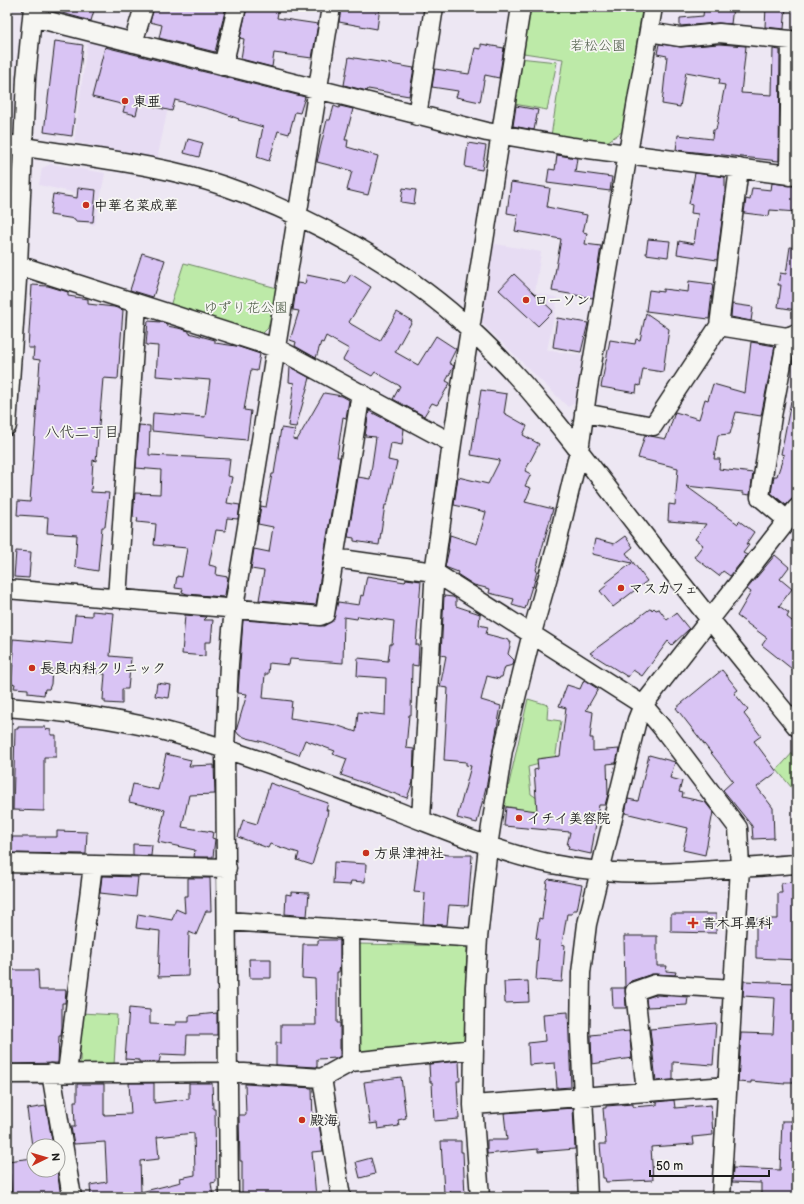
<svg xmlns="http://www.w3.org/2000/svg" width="804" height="1204" font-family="'Balsamiq Sans','Klee One',sans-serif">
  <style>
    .built { fill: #e7dcf3 }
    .green { fill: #bdeaa8; stroke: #6c8362 }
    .building { fill: #d9c4f4; stroke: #1c1c1c; fill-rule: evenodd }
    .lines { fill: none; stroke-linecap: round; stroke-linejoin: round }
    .minor-casing { stroke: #1c1c1c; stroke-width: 21 }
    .minor { stroke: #f6f6f2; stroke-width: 18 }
    .poi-dot { fill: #c8321e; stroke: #f6f6f2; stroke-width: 1.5 }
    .labels { text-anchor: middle; stroke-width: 3.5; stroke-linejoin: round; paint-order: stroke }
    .park-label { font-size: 14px; fill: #4c5a46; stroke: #f6f6f2 }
    .poi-label { font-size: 14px; font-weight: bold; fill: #1c1c1c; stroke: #f6f6f2; text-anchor: start }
    .neighbourhood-label { font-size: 15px; fill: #1c1c1c; stroke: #f6f6f2 }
  </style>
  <rect width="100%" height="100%" fill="#ede7f3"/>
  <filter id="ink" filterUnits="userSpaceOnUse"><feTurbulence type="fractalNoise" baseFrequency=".025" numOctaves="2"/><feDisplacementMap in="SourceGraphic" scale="8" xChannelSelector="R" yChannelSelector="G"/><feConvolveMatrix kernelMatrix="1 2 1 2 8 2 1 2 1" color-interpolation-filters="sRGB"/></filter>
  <g filter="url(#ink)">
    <path class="built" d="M88,37L178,60L157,160L74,142Z
      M51,164L105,173L95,225L70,220L76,193L39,185L42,168Z
      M490,243L541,252L535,292L558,298L547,350L585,356L578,401L568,407L482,323V318L478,316Z"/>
    <path class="green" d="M524,7H621L642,10L623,131L604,144L551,136L563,59L517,52Z
      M519,58L557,62L547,110L509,103Z
      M184,263L277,288L268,328L258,338L169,309Z
      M528,699L548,705L547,719L561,721L555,760L528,767L531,794L540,800L538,816L516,808L504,806Z
      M795,750L797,754V794L777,770Z
      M356,944L467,946L466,1043L359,1055Z
      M81,1013L117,1015L114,1065H80Z"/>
    <path class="building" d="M55,7H95L91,21L55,11Z
      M154,7H226L215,52L159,38L162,25L150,22Z
      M247,7H279L277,18L318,24L312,58L274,53L272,67L241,59L244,39L240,38Z
      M355,7H380L377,29L339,22L341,8L355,10Z
      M704,7H733L731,24L718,23L680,26V18L703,16Z
      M766,7H786L784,29L765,27Z
      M55,41L83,45L72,136L44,132Z
      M481,44L504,48L499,78L485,75L480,102L456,97L458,91L432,87L435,69L469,74L475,48L481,49Z
      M659,44L681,47L719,44L746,46L741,93L772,95L773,49L780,50L779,161L676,150L678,135L712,139L713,130H716L725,85L719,84L720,79L714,77L686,72L680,107L662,104L667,56L657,54Z
      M105,47L305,97L300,113L295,112L289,134L278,131L269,161L257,157L263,127L238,120L239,119L217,111L175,100L172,111L139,103L136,115L123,112L125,105L92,97Z
      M349,57L414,68L409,96L368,89L367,91L344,85Z
      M334,106L339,108L340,106L353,109L345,140H348L347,147L378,156L368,195L347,190L352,171L317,162L327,120H330Z
      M516,106L538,110L534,130L513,126Z
      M188,139L203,143L199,157L184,153Z
      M468,143L486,146L482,170L465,167Z
      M557,155L577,158L575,172L612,177L610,191L547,183L549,169L555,170Z
      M695,173L725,177V196L717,260L677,254L679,241L694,244L698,214L691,213L692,205L689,204Z
      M511,182L550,188L547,207L587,215L583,232L587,233L585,244L601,246L593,298L552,291L561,239L515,231L518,215L507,213Z
      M772,183L797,186V212L770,210L769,216L744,213L746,199L750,200L752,188L771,190Z
      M78,188L96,190L93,222L75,221V219L50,215L53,194L77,198Z
      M403,188L416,190L414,204L401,202Z
      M648,239L670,241L668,257L646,254Z
      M790,247L797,248L796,310L778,307L781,285H778L780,273L786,274Z
      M142,253L165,260L153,297L130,290Z
      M351,274L371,287L349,322L351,324L380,341L397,312L412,321L395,352L418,365L436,336L456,349L449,363L454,366L446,381L450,383L437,405L432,403L424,416L393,399L400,386L375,372L372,376L343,360L349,349L326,336L323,343L321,342L316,358L295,346L296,342L290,340L299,311L293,310L297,283L305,284L307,275L346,283Z
      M514,274L553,311L538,326L499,290Z
      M689,281L713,284L709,319L646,311L649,290L663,292V289L688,292Z
      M32,285L48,286L68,292V296L88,299V304L114,307L123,310L118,379L103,378L96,461L93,460L91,492L109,493L105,527H102L98,571L75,567L77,535L47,533L48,517L17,515L18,501L30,502L40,360L33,359L34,348H28Z
      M732,304L753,307L751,321L731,317Z
      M646,313L669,329L663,372L643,369L640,386L637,385L636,393L601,387L610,340L635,344L636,339L640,340Z
      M557,318L588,323L581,352L553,347Z
      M148,321L161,322L167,324V326L178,328L189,331V333L215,340V343L236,346L260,354L257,371L251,370L244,410L251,411L247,440L152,431L153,413L205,417L210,380L156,376L158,346L146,345Z
      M751,342L775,346L761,416L736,412L730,434L718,435L714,459H720L719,469L753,473L750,495L743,494V492L686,486L738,524L739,521L754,532L746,544L749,545L743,553L747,555L730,576L723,571L719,576L694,557L703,545L695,539L706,524L668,521L669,504L675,505L678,468L638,458L645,435L666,439L675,412L699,419L705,399L708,400L713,384L745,393Z
      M290,367L310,378L296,427L288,426L294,383L289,382Z
      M481,390L507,394L504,413L527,426L523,435L539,444L525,471L531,474L525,486L531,488L525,502L553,509L536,570L537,571L533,587L532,586L525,609L512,605L514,599L489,593L490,589L474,585L457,574L458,572L445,567L449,549H448L450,535L477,544L486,512L454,505L458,477L488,484L500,460L471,455Z
      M324,393L342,396L349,400L346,418L343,417L337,457H340L316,605L259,600L264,571L251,569L254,549L269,552L273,527L258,524L261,506L266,507L272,474H274L281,428L295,430L293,439L297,440Z
      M791,401L797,402V498H793L786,505L771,493L774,476H777L784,455L781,454Z
      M369,411L404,429L402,445L391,443L388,460L397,462L387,505H385L379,545L354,541V538L348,537L358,477L370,479L376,437L365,436Z
      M139,425L150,426L149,455L230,459L228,476L232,477L227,503L240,505L238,519L227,518L225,531L216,530L209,565L217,567L216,575L228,577L225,595L223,597L187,594L182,592L183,589L175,588L177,576L182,577L187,548L154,545L156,524L137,522L138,518L133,517L135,493L160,494L161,470L136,468Z
      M625,536L633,547L626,553L647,581L613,607L600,591L607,585L606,583L632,563L592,554L595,539L614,544Z
      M16,551L31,552L29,578L14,577Z
      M775,555L789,567L780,579L792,589L779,606L789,613L787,617L797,625V673L762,645L767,638L737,616L751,592L747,589Z
      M367,576L405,582L406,579L421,581L416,645H419L418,666L412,665L411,715H409L406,748L414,749L413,782L407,798L341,775L347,759L333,754L335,751L305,740L299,755L263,742L247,738L239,735L236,731L247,694L238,693L243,620L324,626L333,620L338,602L359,605L361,595L363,596ZM358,616L394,621L392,644H390L388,661L358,658L357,676L386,678L385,715L358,712L356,732L336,725L290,718L292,701L263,698L265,674H268L269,663L289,665L290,659L343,663L344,617L357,619Z
      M444,596L453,597L456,599V606L480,614L479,625L488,627L486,634L509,640V642H511L508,654L514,660L513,665L505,667L502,677H500L499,679L487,676L481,700L501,706L487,783L477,823L457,818L471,766L466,765V762L444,760L448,688L440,687L446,656L441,655Z
      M651,608L652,610L654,608L656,610L659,609L667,620L676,613L689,629L672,645L668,641L642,676L633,670L628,677L590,653Z
      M92,611L114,613L110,656L131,658L128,689H122V704L105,703V700H103L105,674L52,669L51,684L49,689H45L44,695L28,693V689L14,688L15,684L11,683L14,652H12L13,639L72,644L75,615L92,616Z
      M185,615L207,617L204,620H213L211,642H205V656L182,654Z
      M722,670L738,690L734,693L748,710L744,714L761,736L754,741L777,772L757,787L773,808L774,838L753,839L752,826L723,790L733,781L676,708Z
      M584,680L598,689L586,710L593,712L590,738H593V751L619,749L616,763L607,764L608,794L605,805H599L591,854L568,849L569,846L567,845L570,832L504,826L506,807L537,811L534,770L538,769L537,759L560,756L566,708L559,706L567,685L580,689Z
      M157,683L171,685L169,698L155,696Z
      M18,727H45V729L51,730V735H56V757H44V811L13,810L15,729H18Z
      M166,754L191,760L189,766L214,765L215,794L189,795L182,827L213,832L212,838L215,839L213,857H194L195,850L158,842L165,810L129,802L133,784L158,790Z
      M649,755L675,762L670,778L682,781L679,792L683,793L682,797L705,802L713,812L705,855L683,850L688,828L625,813L628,799L638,801Z
      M270,783L328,803L326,810H328L327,816L312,865L297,860L299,853L270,844L268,848L238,837L243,820L257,824Z
      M57,831L87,832L86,854L7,853V837H57Z
      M133,844L152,845L151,856L133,855Z
      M419,851L449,855H472L468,906L449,905L447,925L423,924L425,893L414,892Z
      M334,862L366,864L365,882L351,881L350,885L333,884Z
      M102,876L138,877L136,897L100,893Z
      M188,878H210L211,911H206L196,935L189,932L188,976L158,977L160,931L136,928L138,914L172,920L176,909L185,913L184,896H188Z
      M549,879L582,885L577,910H573L572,914H567L562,944L565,945L562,982L536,980L539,939L536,938L539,918L542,919L547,881Z
      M795,882L794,927H797V960L756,958V919H778V893H782L781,883Z
      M291,892L309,893L307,916L285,914L286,894L291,895Z
      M671,914H716V933L671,932Z
      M624,936H657V966H667L666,971L676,972L675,975L652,974L631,981L625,988L626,1008H613L612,988H625Z
      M318,940H340V963L339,972H337V1023H340V1056L337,1058L317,1059V1067L276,1065V1043H281V1025H316L315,979L302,978L303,944H318Z
      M249,959H271V978H250Z
      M7,970H38L39,990H66L65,1003H62V1027L61,1036H59L58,1063L7,1064Z
      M528,981L529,1002L505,1003L504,982Z
      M744,981L797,983V1053L794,1082H785V1084L751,1081V1083L738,1082L741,1033L773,1034L775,998L743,996Z
      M656,995L688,997L687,1005L647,1007L646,998Z
      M129,1008L150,1010V1024L176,1025V1022H189V1016L217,1013V1035H187L186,1055L161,1054L159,1062H139V1060L125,1059Z
      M568,1012L571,1087L557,1088L555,1063L529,1065L528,1043L545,1041L543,1014Z
      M716,1023L713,1065L673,1062V1080L656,1081L650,1029Z
      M629,1031L632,1058L592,1064L591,1035Z
      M459,1061L460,1081H457L459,1119L434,1121L432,1082H430L429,1064Z
      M401,1077L406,1118L398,1120L399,1126L378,1129L377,1123L370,1124L364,1082Z
      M129,1083H154V1103L189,1099V1083H212L213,1109H215L216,1182L211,1183L213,1197H91L90,1185L107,1182L105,1142L74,1144L71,1127H75L74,1101H77V1084H104V1115L131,1114ZM194,1133L195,1175L180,1178L181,1182L141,1192L140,1161L159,1159L157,1137Z
      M245,1084L312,1088L313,1123H319L323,1151L312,1152L316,1197H242V1161H240L239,1115H246Z
      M674,1100L675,1108L711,1105L713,1135L693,1137L694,1144L651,1147L653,1180L606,1182L605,1178H603L600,1144H606L603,1108H606V1106L633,1104V1107L657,1105V1102Z
      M46,1106L53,1146H32L27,1109Z
      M573,1108L575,1149L538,1152V1149L487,1154V1140H507L504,1113Z
      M782,1121H797V1197H761V1183L732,1182L733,1168L780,1170Z
      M441,1141H461V1152H463L465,1197H451L450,1191L444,1193Z
      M34,1158V1170H57L61,1197H12L10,1174H7V1161Z
      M371,1158L375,1174L360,1178L356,1162Z"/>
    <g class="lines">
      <g class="minor-casing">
        <path id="minor" d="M32,17L487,132L573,147L797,176
          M649,32L680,37L719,33L791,40L789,176
          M133,43L144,7
          M223,66L237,7
          M417,116L434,7
          M7,144C79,157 154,162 224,186C310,216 404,267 471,330C534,388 585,459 637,526C689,594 743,661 797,727
          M7,264L18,265L276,348L452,443
          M719,326L787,337L797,333
          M584,413L653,426L719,326L739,168
          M7,426L18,265L26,78L33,7
          M787,520L760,497L772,416L787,337
          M334,558L434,572L643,705L664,730L738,828L740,867L721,1197
          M7,589L320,616L325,614L361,393
          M117,598L137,304
          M7,707C57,711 108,717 157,729C235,749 310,779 386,807C440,827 495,852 552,864C633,881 716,869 797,864
          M421,820L435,566L452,443L521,7
          M7,863L227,868
          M227,921L478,938
          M350,929L351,1062
          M51,1073L72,1197
          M67,1073L93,865
          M7,1074L228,1072L322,1078L351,1062L474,1049
          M322,1078L341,1197
          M646,1092L635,991L655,984L733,989
          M473,1105L727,1086
          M229,1197L225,748L229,664L234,607L331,7
          M480,1197L473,1105L475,987L478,938L488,846L503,750L532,633L556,548L579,451L587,393L653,7
          M588,1197L580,1035L581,973L587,924L637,720L643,705L797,508"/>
      </g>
      <use href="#minor" class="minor"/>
    </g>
  </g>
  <g class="poi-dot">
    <circle cx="125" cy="101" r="4"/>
    <circle cx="86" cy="205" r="4"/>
    <circle cx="526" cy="300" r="4"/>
    <circle cx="621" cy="588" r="4"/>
    <circle cx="32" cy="668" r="4"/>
    <circle cx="519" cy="818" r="4"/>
    <circle cx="366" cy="853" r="4"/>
    <path d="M691 917h4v4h4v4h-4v4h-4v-4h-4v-4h4z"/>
    <circle cx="302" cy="1120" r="4"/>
  </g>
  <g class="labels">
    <g class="park-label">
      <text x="598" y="50">若松公園</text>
      <text x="246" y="312">ゆずり花公園</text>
    </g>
    <g class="poi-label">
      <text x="133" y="106">東亜</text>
      <text x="94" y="210">中華名菜成華</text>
      <text x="534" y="305">ローソン</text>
      <text x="629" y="593">マスカフェ</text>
      <text x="40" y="673">長良内科クリニック</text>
      <text x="527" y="823">イチイ美容院</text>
      <text x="374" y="858">方県津神社</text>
      <text x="702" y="928">青木耳鼻科</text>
      <text x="310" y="1125">殿海</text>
    </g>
    <g class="neighbourhood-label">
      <text x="82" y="437">八代二丁目</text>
    </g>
  </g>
  <rect width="804" height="1204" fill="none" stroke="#f6f6f2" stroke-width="24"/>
  <rect x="12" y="12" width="780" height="1180" fill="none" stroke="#1c1c1c" stroke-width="1.5" filter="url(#ink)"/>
  <g transform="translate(46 1158) rotate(85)"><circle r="19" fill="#f6f6f2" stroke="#9f9f9c"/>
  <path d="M0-3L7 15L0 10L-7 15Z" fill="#c8321e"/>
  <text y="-6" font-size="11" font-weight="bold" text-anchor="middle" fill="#1c1c1c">N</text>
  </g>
  <path d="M650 1170v6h119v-6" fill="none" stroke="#1c1c1c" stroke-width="2"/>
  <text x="656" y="1170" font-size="12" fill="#1c1c1c" stroke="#f6f6f2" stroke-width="3" paint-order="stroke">50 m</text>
</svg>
